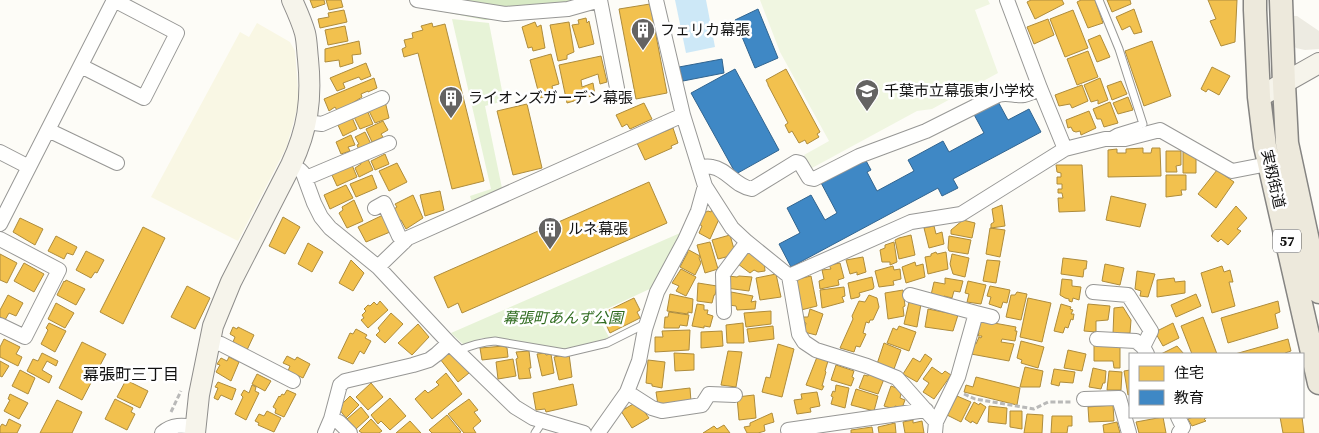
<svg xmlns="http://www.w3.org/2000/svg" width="1319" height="433" font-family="'Source Serif 4','Noto Sans JP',serif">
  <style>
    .farmland { fill: #f9f7e4 }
    .green { fill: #e7f3d7 }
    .forest { fill: #d8eac5 }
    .pitch { fill: #f0f6e1 }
    .plaza { fill: #edebe2 }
    .water { fill: #cde8f7 }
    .homes { fill: #f2c14e; stroke: #ae8c3c }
    .schools { fill: #3f88c5; stroke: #31648f }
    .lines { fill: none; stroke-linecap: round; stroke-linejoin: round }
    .lane-casing { stroke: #979795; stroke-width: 9 }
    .street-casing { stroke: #979795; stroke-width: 16 }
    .secondary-casing { stroke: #8e8d8b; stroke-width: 22 }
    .primary-casing { stroke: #858482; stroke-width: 25 }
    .path { stroke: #b9b9b8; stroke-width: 3; stroke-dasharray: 5 2.5; stroke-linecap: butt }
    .lane { stroke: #fffffe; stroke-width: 7 }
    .street { stroke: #fffffe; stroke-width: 14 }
    .secondary { stroke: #f6f4eb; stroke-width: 20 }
    .primary { stroke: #ede9dc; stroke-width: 22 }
    .labels { text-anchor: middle; stroke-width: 5; stroke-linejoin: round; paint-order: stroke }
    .shield { fill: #fff; stroke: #585858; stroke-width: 1 }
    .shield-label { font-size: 14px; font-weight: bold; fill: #111 }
    .poi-label { font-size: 15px; fill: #111; stroke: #fff; text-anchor: start }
    .street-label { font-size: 15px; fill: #111; stroke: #fff }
    .park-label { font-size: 15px; font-style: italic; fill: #2f6b1f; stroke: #fff }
    .neighbourhood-label { font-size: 16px; fill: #111; stroke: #fff }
  </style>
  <rect width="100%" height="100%" fill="#fdfcf7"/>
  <path class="farmland" d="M257,23L290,42L295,51L299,102L287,146L238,241L151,197L240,32L249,37Z"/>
  <path class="green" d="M452,19L489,23L504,101L485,106L503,193L473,206L470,196L491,189Z
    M687,230L656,286L596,314L609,337L597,343L560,350L500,339L482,338L464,345L451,333Z"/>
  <path class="forest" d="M413,0H605L576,10L531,19L485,20L434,10Z"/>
  <path class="pitch" d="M760,0H988L990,4L975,10L998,73L932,109L917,111L812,168L804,155L829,141L780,52Z"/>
  <path class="plaza" d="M1290,16H1297L1319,31V49L1305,50L1296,48L1292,43Z"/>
  <path class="water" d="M675,0H706L715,47L686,53Z"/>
  <path class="homes" d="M310,0H324L325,4L313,8Z
    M326,0H341L343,7L329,10Z
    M1031,0H1062L1064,4L1035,19L1027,2Z
    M1081,0H1095L1103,23L1088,28L1077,2Z
    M1107,0H1130L1131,4L1112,12Z
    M1208,0H1237L1235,42L1221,46L1210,21L1216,19Z
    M650,4L667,93L636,99L619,9Z
    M1134,9L1142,32L1134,34L1130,26L1122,30L1116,17Z
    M344,10L347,22L320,28L318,19L329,17L328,13Z
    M1073,10L1088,48L1065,57L1050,19Z
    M586,18L587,23L589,21L594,44L579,48L572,25L579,24L578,20Z
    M1048,19L1054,35L1034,44L1027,27Z
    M535,22L537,27L541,25L545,48L533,51L532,47L528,48L522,27Z
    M569,22L574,52L567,55V59L558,61L550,25Z
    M432,23L433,27L445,24L484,181L452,189L418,53L404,57L402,49L406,47L404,40L413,38L412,33L423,30L421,26Z
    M345,26L348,41L328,45L325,30Z
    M1100,35L1110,57L1097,62L1088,40Z
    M359,41L361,54L352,55L353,63L340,67L339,60L325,62V49Z
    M1152,41L1171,96L1144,106L1125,51Z
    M1088,51L1098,77L1077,85L1067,59Z
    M551,54L559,84L552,86L554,94L540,98L530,60Z
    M601,56L607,82L600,84L598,74L581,80L582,87L593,83L595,95L567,103L559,65Z
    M366,63L371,76L361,80L359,77L343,83L345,88L337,91L330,78Z
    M1212,67L1230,76L1219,95L1208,89L1206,92L1201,89Z
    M786,69L820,132L817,134L819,137L807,144L805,140L799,143L792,131L789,133L785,125L788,123L768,85V84L766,80Z
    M374,78L377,88L368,92V91L361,94L362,97L338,112L335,107L329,111L324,99Z
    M1100,78L1108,100L1098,104V100L1091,102L1084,85Z
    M1121,81L1127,94L1112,100L1107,86Z
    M1082,85L1088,101L1072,108L1070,104L1059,106L1055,95Z
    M1128,97L1133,110L1118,114L1113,103Z
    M385,101L389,118L375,123L369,111Z
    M1110,102L1118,123L1104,127L1101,119H1097L1093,109Z
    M644,103L652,119L630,129L627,124L622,127L616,115Z
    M527,104L542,168L513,175L497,111Z
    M367,110L373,124L360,129L353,115Z
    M1089,111L1096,128L1081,135L1080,131L1076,132L1073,131L1071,127L1068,128L1066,120Z
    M351,115L357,129L343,136L337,123Z
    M383,121L388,130L381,134L383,137L372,142L366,129Z
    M673,128L678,143L671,146L672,148L645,160L637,143Z
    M365,132L371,144L359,150L357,145L359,144L355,137Z
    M351,135L355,145L348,147L350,151L341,154L336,142Z
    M1143,148V153H1151L1152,148H1160L1161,176L1108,177V150L1117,149V153H1126V149Z
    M1166,151H1181V165L1176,166L1177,172H1166Z
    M1188,151L1189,155H1196V173H1183V152Z
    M385,154L389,164L375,170L371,161Z
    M367,157L373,170L359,177L355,168L361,164L360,161Z
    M397,163L407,182L389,191L379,171Z
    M352,165L357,177L337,186L331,173Z
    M1056,165H1082L1085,211L1059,212L1058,198H1063L1062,193H1058V189H1062V184H1057V177H1061V173L1057,172Z
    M1217,170L1234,182L1216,208L1198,194Z
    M372,175L377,188L356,197L350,184Z
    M1166,175H1186V190H1181L1182,195L1166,197Z
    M649,182L667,223L462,313L458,303L448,308L434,277Z
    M346,185L353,198L330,209L324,195Z
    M440,191L444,210L425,216L420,195Z
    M413,195L423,218L406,229L401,220L398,221L394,209L397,207L395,204Z
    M1111,196L1146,204L1140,227L1106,220Z
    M354,200L363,221L347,228L339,213L343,210L342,207Z
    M713,204L720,217L710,239L699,233L702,226L699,224L704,213L708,211L711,212Z
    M1002,205L1005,226L991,228V224L994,222L992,209Z
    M1236,206L1247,218L1237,229L1241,231L1228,245L1221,239L1218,242L1211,236Z
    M383,215L390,232L366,242L358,227Z
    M283,217L300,227L285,254L269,246Z
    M20,218L43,229L35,245L13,232Z
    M963,220L975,223L972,238L951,234V230Z
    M934,226L936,234L942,232L944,244L929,248L924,228Z
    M143,227L165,238L123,324L100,312Z
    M990,228L1005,230L1000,257L986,254Z
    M730,235L734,249L732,253L726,257L718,259L712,240Z
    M911,235L915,255L899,259L895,240L899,238Z
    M56,236L77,247L73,255L67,253L64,259L48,251Z
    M949,236L971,240L968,254L949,251L948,248Z
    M710,242L718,269L705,273L697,245Z
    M894,242L897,262L890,265V262H882L880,250L885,248V245Z
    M308,243L323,252L312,272L298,264Z
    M687,249L700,256L699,258L701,263L695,275L680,267L688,252H686Z
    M86,251L104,260L97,273L95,272L91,278L76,270Z
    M748,252L761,262L764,260L765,271L758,272L754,270L750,273L738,264Z
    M936,252L937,254L946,252L948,269L928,274L925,257L931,256V254Z
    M0,254L17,263L7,283L0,280Z
    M952,254L969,258L965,277L953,274L950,264Z
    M863,257L866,272L857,275V272L850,274L846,260Z
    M1063,258L1087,261L1086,269H1084L1083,277L1061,274Z
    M351,260L364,273L353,291L339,283Z
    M987,260L1000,261L996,283L983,281Z
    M915,262L916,266L923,264L925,277L906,283L902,267Z
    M24,263L44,274L34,292L14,281Z
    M840,263L844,278L838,280L839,285L820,289L819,281L824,279L822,270L831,269L829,265Z
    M1105,264L1124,268L1120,285L1102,281Z
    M893,266L894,270L900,269L901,279L893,281L894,285L879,287L875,271Z
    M1222,266L1224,272L1230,270L1233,282H1229L1235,306L1212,313L1201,273Z
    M681,269L696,277L686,296L676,291L679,286L672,283Z
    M1137,271L1155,274L1148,297L1140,296L1141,291L1135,289Z
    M776,274L781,297L760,300L756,278Z
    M728,276L737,277L739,276L752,277L749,291L726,288Z
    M811,276L817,306L801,310L794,280Z
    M872,277L874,287L873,289L859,293L860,295L859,297L851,299L848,283Z
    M945,278L963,281L960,292L954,291L952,298L944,296V298L931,295L934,282L945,284Z
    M1174,278L1175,282L1185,281V293L1157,297V280Z
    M1062,279L1072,280V286L1081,287L1079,300L1073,298L1072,302L1069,301V299L1065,298L1060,295Z
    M66,280L85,289L76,305L57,295L64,281L65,282Z
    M968,281L986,285L981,304L967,302L969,294L965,293Z
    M698,283L717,286L715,295H714L712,303L697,301Z
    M187,286L210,298L195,329L171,317Z
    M990,286L1010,290L1007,303L1003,302L1001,308L989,304L991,297L987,296Z
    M844,287L845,296L842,297L844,302L822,308L820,290Z
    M903,290L905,306L903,307L904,316L888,319L885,293Z
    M731,292L753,296L751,302L756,301L755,309L737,310L736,306L729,305Z
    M1017,292L1027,294L1021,320L1006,317L1011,295H1015Z
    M670,294L693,299L692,313L688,312V314L667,311Z
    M1196,294L1201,306L1176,317L1171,305Z
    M8,295L23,303L16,316L9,313L5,320L0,317V310Z
    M869,295L877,298L879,307L873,320H870L869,323L866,322L863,333L866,334L860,347L856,346L854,352L840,348L853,319L852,316L859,301L865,302Z
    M634,298L640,310L637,312L640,318L610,333L601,314Z
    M1028,298L1051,303L1042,342L1020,337Z
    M380,301L388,310L368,328L361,320L364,318L362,315L366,311L364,309L368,305L370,306L374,302L377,305Z
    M1278,301L1280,312L1275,314L1278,328L1228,343L1221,318Z
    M909,302L921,304L917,327L904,324Z
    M56,303L74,313L65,328L48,319Z
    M697,304L704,305V310H708L707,314L713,316L710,327L704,326V328L692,326Z
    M1061,304L1071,307L1070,309L1073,310L1071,314H1074L1073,320L1071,319L1068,328L1065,327L1063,333L1054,331Z
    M1088,304L1110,306L1108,320L1096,321V332L1084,331Z
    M1123,307L1131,320L1130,333L1113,334L1114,308Z
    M810,309L823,314L816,335L804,332L806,323L802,322L804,317H808Z
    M928,309L958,315L953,331L925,327Z
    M771,311V324L746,327L744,313Z
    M669,312L689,315L687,326L680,325L679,328H664L665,317H668Z
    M391,313L403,324L385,343L376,335L380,331L378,328Z
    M1203,317L1217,354H1192L1181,326Z
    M983,321L1016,327L1015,331H1017L1015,341L1002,339L1001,342L1014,344L1009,361L971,354L974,343L976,344L979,337L981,338L982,336H978L979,333L977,332L980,322Z
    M49,323L66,331L55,352L41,344L48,330L46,328Z
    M743,323L744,343H727L726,325Z
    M1173,323L1179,338L1163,346L1155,332Z
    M418,324L429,337L412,355L398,343Z
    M773,326L774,339L749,342L747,329Z
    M899,326L916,332L909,351L887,343L893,328L897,330Z
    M233,327L237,329L238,327L254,335L247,350L233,342L235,337L230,334Z
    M356,329L367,335L365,338L371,341L364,354L360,351L353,364L338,358L350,333L353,334Z
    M690,330L689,350L655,352V337H663L662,331Z
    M722,331L723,346L701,348V332Z
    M4,339L20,347L16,354L22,357L18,366L0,357V347Z
    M1288,339L1291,351L1285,353L1286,354H1235Z
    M1021,341L1044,347L1038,368L1021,363L1022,360L1017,358Z
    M82,342L106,354L82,400L59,388Z
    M884,343L901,350L894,369L877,364Z
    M778,344L794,349L782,397L762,392L766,377L770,378Z
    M1094,345L1120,346V368H1114L1113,361H1094Z
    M504,346L507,348L508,357L482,360L480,348Z
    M1177,346L1184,354H1161Z
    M1068,350L1086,354L1082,371L1064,368Z
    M450,351L469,373L458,382L440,359Z
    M529,351L531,368H529L531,378L519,379L516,359L518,358L516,352Z
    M728,351L742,352L736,387L721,385Z
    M42,353L58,361L56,366L47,361L42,370L52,376L49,383L27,371L33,359L38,361Z
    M545,353L546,355L551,354L554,373L542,376L537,354Z
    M674,353L694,354V370L675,371Z
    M569,354L572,377L559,380L554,357Z
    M925,354L932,359L917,382L903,374L913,358L920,362Z
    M287,356L295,360L297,357L310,364L303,378L288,371L290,366L283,363Z
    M229,357L239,362L231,381L216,372L220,365L217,364L221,358L227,361Z
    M817,357L828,361L825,371L826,372L822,386H824L822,390L806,385Z
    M513,359L516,376L498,379L496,362Z
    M648,360L665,362L662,388L652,386V384L646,383Z
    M0,361L9,366L2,377L0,376Z
    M836,365L854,371L852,377L854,378L851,386L831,380Z
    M932,367L942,374L945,371L951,375L934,399L923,392L929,383L923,379Z
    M1025,367L1043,371L1040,387H1020Z
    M1093,368L1106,371L1105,383H1103L1101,389L1089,387Z
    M1054,369L1075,372L1073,383L1060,382L1059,386L1051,384Z
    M20,370L35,378L28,394L12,386Z
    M1130,370V394L1128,395L1124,371Z
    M1109,371L1122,372L1121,390H1107Z
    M446,373L462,394L432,419L415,399L425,390L428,393L439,385L436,382Z
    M257,374L271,381L265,391L252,384Z
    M869,374L884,379L878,394L859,388L864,375L868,376Z
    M976,377L1020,388L1017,405L964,392L966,385L973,387Z
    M126,380L148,391L140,408L117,397Z
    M218,382L236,389L232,400L221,395L218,400L214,398L218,388L215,387Z
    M371,383L383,397L368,410L356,397Z
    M573,384L577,405L546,412L545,409L536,410L533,393Z
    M252,385L256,387L255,391L259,393L246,420L235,414L243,397L241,395L244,390L249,393Z
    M836,385L849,388L845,408L831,404L833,397L831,396L833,391L835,392Z
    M891,386L902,390L900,398L905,400L902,408L895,406L894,409L884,406Z
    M690,388L691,402L658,405L656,392Z
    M856,389L878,396L874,411L851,405Z
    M287,390L296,394L284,417L275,413L276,409L273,407L279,396L280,397L282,394L284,395Z
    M817,392L820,406L810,408L811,412L797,414L794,400L802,399L801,394Z
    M10,394L28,403L19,419L4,411L10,400L8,399Z
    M754,395L756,418L739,420L737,397Z
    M350,396L359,405L346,418L339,409L343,405L342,404Z
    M957,396L971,402L961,422L947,415Z
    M390,398L406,416L390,430L381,421L378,424L371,415Z
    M115,399L133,408L131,412L135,414L127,430L105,419Z
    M469,399L478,410L474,412L481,421L473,428L476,433H464L448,414Z
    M57,400L82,412L72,433H40Z
    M974,402L979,405L980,403L986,407L977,424L972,421L971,423L965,419Z
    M635,403L639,409L641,407L649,418L632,428L621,411Z
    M1113,405L1114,421L1089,422L1088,407Z
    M989,406L1007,408L1006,424L988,422Z
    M361,407L369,417L356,429L347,419Z
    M267,411L281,418L274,432L258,425L259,423L255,421L259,414L264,416Z
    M1010,411H1022V429L1010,427Z
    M772,413L774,422L764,425L765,431L758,433H747L744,427L750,426V423Z
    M1027,414L1043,415L1042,433H1024Z
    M447,415L461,432L459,433H432L429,430Z
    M1052,416H1072V426H1068L1067,433H1051Z
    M1163,417L1166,433H1139L1136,422Z
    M1193,417H1208L1204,419L1206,421L1192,426L1188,419Z
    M1280,417H1302L1304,433H1283Z
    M9,419L21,425L17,433H0V427L2,424L6,426Z
    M371,419L382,431L379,433H362L359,431Z
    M913,420V423L922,421L924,433H905L903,422Z
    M410,421L421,433H396Z
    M1117,422L1120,433H1104L1103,425Z
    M895,423L896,433H879L878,427Z
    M724,425L730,433H703L714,426L717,429Z
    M872,427L873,433H851V430Z"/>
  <path class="schools" d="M758,9L778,58L755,68L735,20Z
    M722,59L724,73L683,81L679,67Z
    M735,69L779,150L736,174L691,93Z
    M995,96L1008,120L1029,109L1041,132L953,179L958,188L942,196L938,188L791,267L779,244L800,233L787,208L811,195L825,220L837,213L819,179L863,155L871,170L867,172L877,191L914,171L908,160L943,141L949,152L984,133L971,109Z"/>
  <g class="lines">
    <g class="lane-casing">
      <path id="lane" d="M1099,0L1119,49L1143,124L1117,132L1110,136
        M457,351C469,346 482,342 495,341L565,353L607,343L647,323
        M535,433L543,421"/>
    </g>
    <g class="street-casing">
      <path id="street" d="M417,0L505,14L568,9L600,0
        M600,0L617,88
        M1007,0L1040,88L1065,149
        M81,66L144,98L177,33L114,0
        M306,122L322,124L382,98
        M48,130L117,163
        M0,152L29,167
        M291,165L300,170L303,173L314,203L321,217L330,228L378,267L449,343L515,407L533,418L584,433
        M699,167C703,167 708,166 712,167C727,169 736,187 752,189L796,162L800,163L809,178L814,179L859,156L926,131L998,95C1007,92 1014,96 1024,95C1030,94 1035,91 1040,88
        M306,178L389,143
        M705,186L732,228L747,242L789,276L799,334L804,342L816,350L867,366L897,378L936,422
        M375,208L384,203L399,236L404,242
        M0,224L114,0
        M0,239L59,270L25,337L0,325
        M378,267L408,238L683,115
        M789,276L911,222L961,214L1065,149L1105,139H1125L1160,130L1232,171L1268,164
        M1093,292L1128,295L1151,331L1143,347L1147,354
        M910,295L976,313L958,377L936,422L935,433
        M724,312L723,274L747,242
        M976,313L992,317
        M1097,339L1136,341L1143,347
        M209,343L221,344L293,381
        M627,392L652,408L662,411L702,405L709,394L735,395
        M1084,399L1119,398L1129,433
        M1178,417L1183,427L1179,433
        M331,419L339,422L350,433
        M788,430L926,410
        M162,433C172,424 183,425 195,427
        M325,433L331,419L340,385L345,381L413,365L429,360L437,354L449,343
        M598,433L627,392L639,361L645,329L657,292L685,240L698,211L705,186L683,115L656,0"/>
    </g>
    <g class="secondary-casing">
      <path id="secondary" d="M1259,97L1319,63
        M195,433L199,395L213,326L231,282L291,165C308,129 312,99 308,59C307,51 307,41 305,33C302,22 297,11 292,0"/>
    </g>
    <g class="primary-casing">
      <path id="primary" d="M1255,0V10L1259,97L1265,146L1319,383
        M1281,0L1284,84L1287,143L1319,292"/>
    </g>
    <path class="path" d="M964,394L975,399L1034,409L1048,402H1072
      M171,412L181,391"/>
    <use href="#lane" class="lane"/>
    <use href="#street" class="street"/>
    <use href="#secondary" class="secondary"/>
    <use href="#primary" class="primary"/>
  </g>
  <defs>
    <g id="building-pin" transform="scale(1.25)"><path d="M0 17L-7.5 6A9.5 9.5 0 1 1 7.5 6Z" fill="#646362" stroke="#fff"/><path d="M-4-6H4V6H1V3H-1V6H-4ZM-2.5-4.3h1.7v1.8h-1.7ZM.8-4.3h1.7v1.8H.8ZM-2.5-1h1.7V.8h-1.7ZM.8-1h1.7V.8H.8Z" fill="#fff"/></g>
    <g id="school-pin" transform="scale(1.25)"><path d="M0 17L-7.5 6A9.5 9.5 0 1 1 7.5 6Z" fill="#646362" stroke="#fff"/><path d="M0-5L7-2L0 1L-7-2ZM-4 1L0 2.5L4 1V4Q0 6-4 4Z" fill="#fff"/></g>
  </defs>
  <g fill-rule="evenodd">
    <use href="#building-pin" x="643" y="30"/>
    <use href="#school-pin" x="867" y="91"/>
    <use href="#building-pin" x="451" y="98"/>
    <use href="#building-pin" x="550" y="229"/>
  </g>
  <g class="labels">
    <rect class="shield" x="1273" y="229.5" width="28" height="23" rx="4"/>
    <g class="shield-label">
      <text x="1287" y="246">57</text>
    </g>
    <g class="poi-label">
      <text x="660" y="35">フェリカ幕張</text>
      <text x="884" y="96">千葉市立幕張東小学校</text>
      <text x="468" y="103">ライオンズガーデン幕張</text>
      <text x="568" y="234">ルネ幕張</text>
    </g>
    <g class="street-label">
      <text transform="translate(1273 179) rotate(77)" y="5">実籾街道</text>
    </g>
    <g class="park-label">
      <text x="563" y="323">幕張町あんず公園</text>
    </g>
    <g class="neighbourhood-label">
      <text x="131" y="380">幕張町三丁目</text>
    </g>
  </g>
  <rect x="1129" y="353" width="175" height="65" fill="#ffffff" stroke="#a0a0a0"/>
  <rect x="1139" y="366" width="25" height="15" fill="#f2c14e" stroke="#a0a0a0"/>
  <text x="1174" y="378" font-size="15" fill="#111111">住宅</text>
  <rect x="1139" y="390" width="25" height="15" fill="#3f88c5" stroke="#a0a0a0"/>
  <text x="1174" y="403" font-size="15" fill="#111111">教育</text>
</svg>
